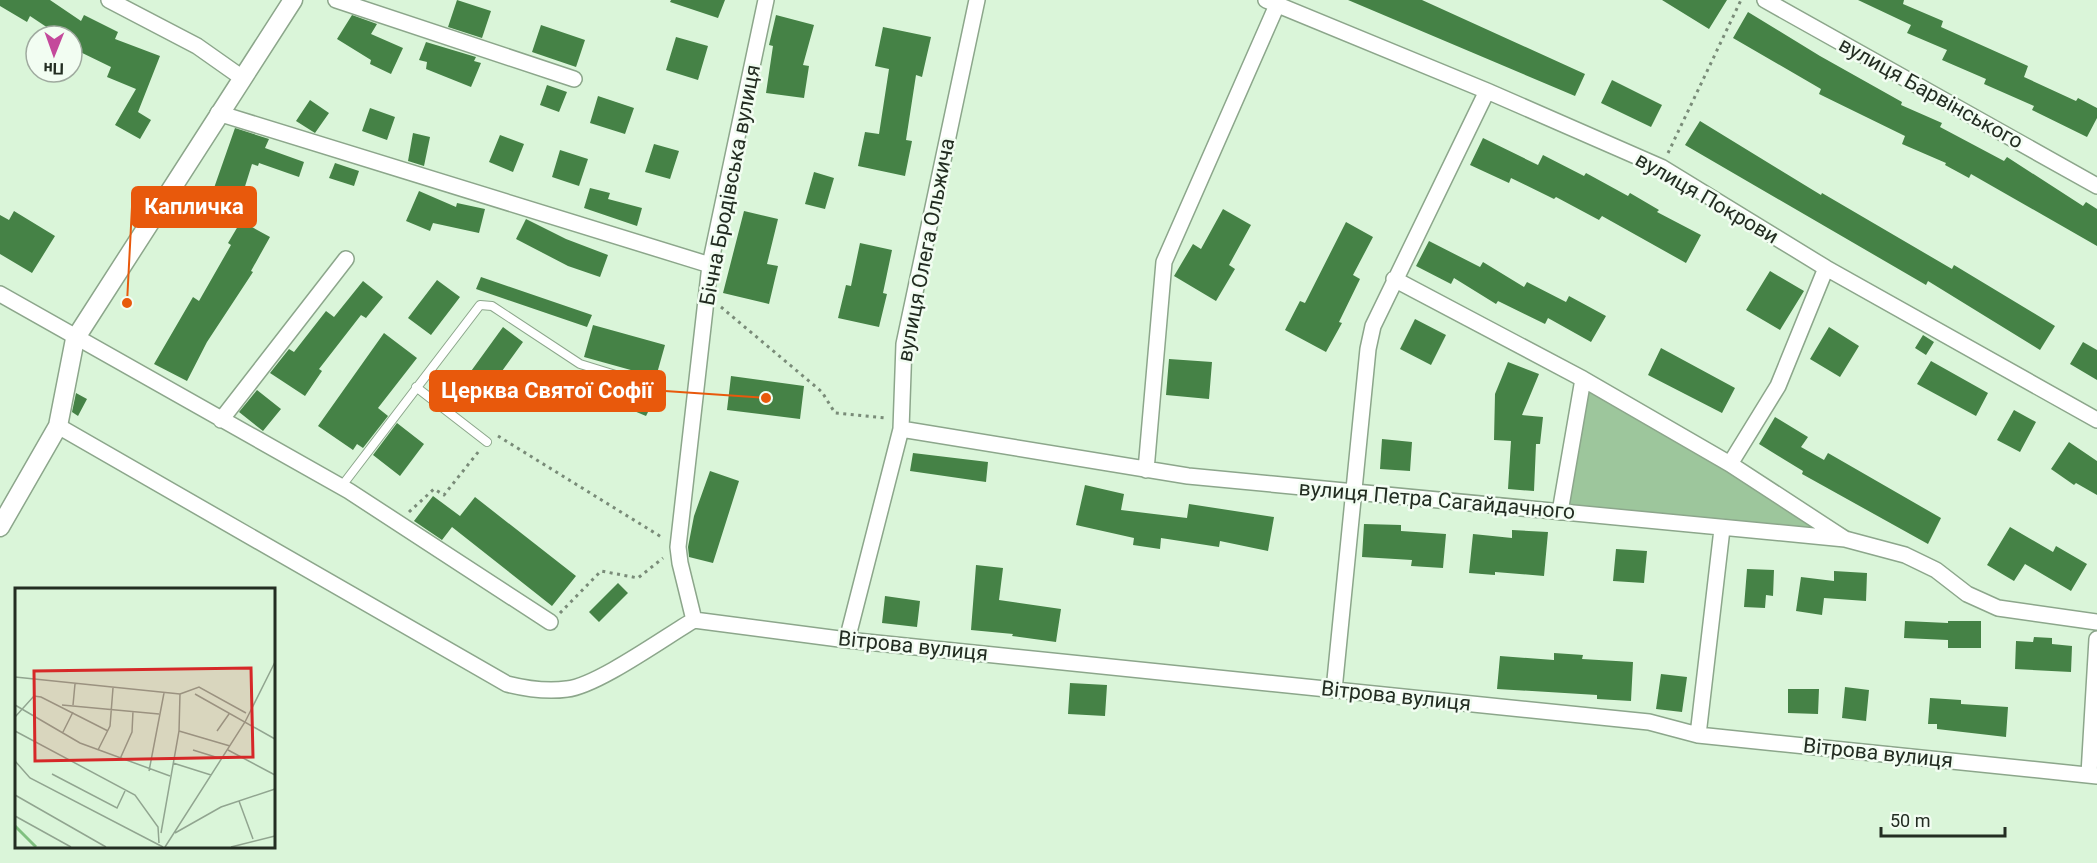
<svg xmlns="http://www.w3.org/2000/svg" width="2097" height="863" font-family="Roboto,sans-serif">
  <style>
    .green { fill: #9dc69c }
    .building { fill: #458246 }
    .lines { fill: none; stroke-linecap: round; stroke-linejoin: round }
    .service-casing { stroke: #8ca68b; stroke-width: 10 }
    .minor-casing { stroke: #8ca68b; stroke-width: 18 }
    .tertiary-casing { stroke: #8ca68b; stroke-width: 21 }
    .path { stroke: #798b78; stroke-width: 3; stroke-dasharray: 3 4.5; stroke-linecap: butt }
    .service { stroke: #fff; stroke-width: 8 }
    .minor { stroke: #fff; stroke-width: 15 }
    .tertiary { stroke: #fff; stroke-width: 18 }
    .labels { text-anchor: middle; stroke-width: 5; stroke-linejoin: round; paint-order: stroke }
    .street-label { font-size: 21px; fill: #232d22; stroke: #f2fdf2 }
    .inset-river { fill: none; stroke: #80c080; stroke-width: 3 }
    .inset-road { fill: none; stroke: #91a590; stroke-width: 1.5 }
    .view { fill: #d62828; fill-opacity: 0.15; stroke: #d62828; stroke-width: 3 }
    .inset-edge { fill: none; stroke: #232d22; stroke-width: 3 }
    .leader { fill: none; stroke: #e8590c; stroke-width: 2 }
    .callout-dot { fill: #e8590c; stroke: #f2fdf2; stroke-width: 2 }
    .callout { fill: #e8590c; stroke: #e8590c; stroke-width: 2 }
    .callout-label { font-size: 22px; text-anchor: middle; font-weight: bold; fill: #fff }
  </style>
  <rect width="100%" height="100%" fill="#daf5d9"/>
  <path class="green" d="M1583,379L1862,538L1726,519L1565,507Z"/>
  <path class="building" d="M0,0H50L81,21L84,15L118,32L115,39L160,56L138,112L151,120L140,139L115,125L136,89L107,77L111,67L72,48V36H60L30,16L27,22L0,6Z
    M457,0L491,11L482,38L448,27Z
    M671,0H725L718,18L670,2Z
    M1348,0H1422L1585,74L1575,96Z
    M1662,0H1727L1709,29Z
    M1858,0H1904L1903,4L1943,21L1941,27L2028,66L2024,77L2076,101L2078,98L2097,108V118L2087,137L2032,110L2034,106L1984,84L1986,79L1942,60L1947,50L1907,33L1911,25Z
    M1748,12L1820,56L1902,102L1901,105L1942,123L1940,127L2004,161L2007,157L2083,206L2086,202L2097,209V246L1971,174L1969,178L1945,165L1946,163L1902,144L1905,136L1819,94L1821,89L1733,38Z
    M352,15L377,24L371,34L403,48L391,74L370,64L371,60L337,39Z
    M776,15L814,25L803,65L809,66L804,98L766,93L773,46L769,45Z
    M541,25L585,40L576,67L532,52Z
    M883,27L931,37L922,77L916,75L906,140L912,141L905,176L858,166L865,132L879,134L889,69L875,66Z
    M676,37L708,46L698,80L666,70Z
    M426,42L476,57L474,61L481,63L471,87L426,69L427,62L419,60Z
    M1612,80L1662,105L1651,127L1601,103Z
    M547,85L567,92L559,112L540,105Z
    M598,96L634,108L625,134L590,123Z
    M310,100L329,113L315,133L296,121Z
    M370,108L395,117L387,140L362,131Z
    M1700,121L1821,195L1822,193L1952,269L1954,265L2055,326L2040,350L1928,281L1926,285L1685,145Z
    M235,128L269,139L265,148L304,162L299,177L259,163L258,166L252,164L242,196L214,188Z
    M413,133L430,137L424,166L408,161Z
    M500,135L524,144L513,172L489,162Z
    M1483,138L1538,165L1543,155L1584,176L1586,173L1628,196L1630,193L1659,210L1657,212L1701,235L1686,263L1602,216L1599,220L1556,197L1554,199L1511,178L1509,183L1470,165Z
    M654,144L679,151L670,179L645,172Z
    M560,150L588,159L579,186L552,177Z
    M335,163L359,171L354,186L329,178Z
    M814,172L834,178L825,209L805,204Z
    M590,188L610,193L608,199L642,208L637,226L584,208Z
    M419,191L456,207L457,203L485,209L479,233L433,223L430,231L406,221Z
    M1223,209L1251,225L1229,265L1235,269L1216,301L1174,276L1193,244L1201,249Z
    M14,211L55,236L32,273L0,254V215L9,220Z
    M744,211L778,219L767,264L778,266L769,304L723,293Z
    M526,219L566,239L608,255L600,277L568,266L516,239Z
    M241,221L270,237L251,271L253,272L207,342L187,381L154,364L193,297L199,301L231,245L228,243Z
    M1346,222L1373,237L1353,275L1360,279L1339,322L1342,323L1326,352L1285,330L1300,301L1305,303Z
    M1429,241L1480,267L1483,262L1524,287L1527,282L1566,302L1569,296L1606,316L1591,342L1548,318L1545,324L1498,301L1496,304L1454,278L1451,284L1416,266Z
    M860,243L892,250L883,293L887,294L879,327L838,318L846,285L851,286Z
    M1770,271L1804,291L1780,330L1746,310Z
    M481,277L592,315L587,327L476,289Z
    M437,280L460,297L431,335L408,318Z
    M363,281L383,297L366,318L361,315L319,369L322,371L305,396L270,373L289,349L294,352L326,311L334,317Z
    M1415,319L1446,335L1431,365L1400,349Z
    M593,325L665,345L656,377L584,357Z
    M503,327L523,342L481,400L461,385Z
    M1829,327L1859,346L1840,377L1810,359Z
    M384,333L417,358L378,408L388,416L363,448L357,444L353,450L318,426Z
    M1923,335L1934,342L1926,355L1915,348Z
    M2083,342L2097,350V380L2070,364Z
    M1661,348L1735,388L1722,413L1648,375Z
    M1169,359L1212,362L1209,399L1166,395Z
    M1931,361L1988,393L1976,416L1917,384Z
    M1508,362L1539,374L1522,415L1543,417L1540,444H1536L1534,491L1508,489L1511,441L1494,440L1495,394Z
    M731,376L804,386L800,419L727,410Z
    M598,379L652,404L646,416L591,393Z
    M257,390L281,409L263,431L239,412Z
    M76,393L87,399L78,416L72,412Z
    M2014,410L2036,422L2020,452L1997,440Z
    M1775,417L1808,437L1801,447L1824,460L1828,453L1941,518L1928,544L1802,474L1803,471L1759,444Z
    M397,423L424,444L400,476L373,455Z
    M1382,439L1412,442L1410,471L1380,469Z
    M2069,442L2097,461V495L2076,483L2074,485L2051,469Z
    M913,453L988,462L986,482L910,471Z
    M710,471L739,481L713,563L689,557L688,547L694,516Z
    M1085,485L1124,494L1121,510L1187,518L1189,504L1274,517L1268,551L1220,541L1219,547L1161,538L1160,549L1133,545L1134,538L1076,525Z
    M433,496L460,516L475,497L576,576L552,606L452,527L442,540L414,521Z
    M1364,524L1401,525V531L1446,534L1443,568L1411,566L1412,560L1362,557Z
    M2010,527L2053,552L2056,546L2087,564L2071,591L2025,564L2014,581L1987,565Z
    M1512,530L1548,532L1544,576L1495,572V575L1469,573L1473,534L1512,538Z
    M1616,549L1647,551L1644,583L1613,581Z
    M976,565L1003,568L999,600L1061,609L1056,642L1012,636L1013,634L971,630Z
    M1747,569L1774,570L1773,596L1766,595L1765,608L1744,607Z
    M1834,571L1867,573L1866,601L1824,598L1822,615L1796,611L1801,577L1834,581Z
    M618,583L628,593L599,622L589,612Z
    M885,596L920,601L917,627L882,623Z
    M1905,621L1948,623V621H1981V648H1948V640L1904,638Z
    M2034,637L2052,638V644L2072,646L2071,672L2015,669L2016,641L2033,642Z
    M1554,653L1583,655L1582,659L1633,662L1631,701L1597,699V695L1497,689L1500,656L1554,660Z
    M1661,674L1687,677L1682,712L1656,709Z
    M1070,683L1107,685L1105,716L1068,714Z
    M1845,687L1869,690L1866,721L1842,718Z
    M1788,689H1819L1818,714L1788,713Z
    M1930,698L1961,700V704L2008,707L2006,737L1937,729V724H1928Z"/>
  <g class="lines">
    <g class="service-casing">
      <path id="service" d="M416,387L487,442
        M341,487L480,305L492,306L580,364L648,385"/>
    </g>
    <g class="minor-casing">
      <path id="minor" d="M109,0L197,46L241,77
        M336,0L574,79
        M1266,0L1487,91L1661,167L1826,268L2097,420
        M1765,0L2097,186
        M218,113L710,265
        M1394,279L1583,379L1730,464L1845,539L1905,555L1936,570L1967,594L1998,608L2097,622
        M0,294L349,491L550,622
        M221,420L346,259
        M58,426L507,684C527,689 546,692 567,689C597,686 665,637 694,620
        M901,429L1188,476L1845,539
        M1730,464L1778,386L1826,268
        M1146,470L1164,262L1277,5
        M1560,512L1583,379
        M694,620L847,640L1649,722L1698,735L2097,776
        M694,620L680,563L678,547L710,265L766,0
        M847,640L901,429L904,344L977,0
        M1334,690L1368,349L1373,326L1487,91
        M1698,735L1722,529
        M2089,774L2097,639"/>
    </g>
    <g class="tertiary-casing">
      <path id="tertiary" d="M0,527L58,426L75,339L293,0"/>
    </g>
    <path class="path" d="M1668,153L1741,0
      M721,307L822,392L835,413L887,418
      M498,436L663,538
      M409,512L434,489L444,495L479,451
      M560,613L601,571L638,578L663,558"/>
    <use href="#service" class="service"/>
    <use href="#minor" class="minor"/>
    <use href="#tertiary" class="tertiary"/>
  </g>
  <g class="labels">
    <g class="street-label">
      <text transform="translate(1931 93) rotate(29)" y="7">вулиця Барвінського</text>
      <text transform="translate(730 185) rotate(-79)" y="7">Бічна Бродівська вулиця</text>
      <text transform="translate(1707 198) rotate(30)" y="7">вулиця Покрови</text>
      <text transform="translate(926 250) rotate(-79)" y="7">вулиця Олега Ольжича</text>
      <text transform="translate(1437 500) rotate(5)" y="7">вулиця Петра Сагайдачного</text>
      <text transform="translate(913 646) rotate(6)" y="7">Вітрова вулиця</text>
      <text transform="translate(1396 696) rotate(6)" y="7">Вітрова вулиця</text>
      <text transform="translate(1878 753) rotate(6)" y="7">Вітрова вулиця</text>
    </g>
  </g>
  <g transform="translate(15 588)">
    <rect width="260" height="260" fill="#daf5d9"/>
    <path class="inset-river" d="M0,238L21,259"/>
    <path class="inset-road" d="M0,89L165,106M165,106L184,99L231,125M180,106L260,151M0,117L65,155L155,188M47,117L144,126M58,117L60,96M0,129L19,108L26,109L93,143M0,143L120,207L143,239L144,255M164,143L215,158M202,143L214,126M48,144L58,124M83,162L95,138L98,100M178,162L207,171M213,162L260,187M105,171L117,144L118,123M0,173L15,190L148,259M158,175L196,187M134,183L149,105M37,186L102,220L110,203M0,207L91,259M224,213L238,251M0,228L56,259M146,245L164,143L165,106M160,245L206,219L260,201M150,259L230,134L260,74M216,259L260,248"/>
    <path class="view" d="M236,80L238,169L20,173L19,83Z"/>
    <rect width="260" height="260" class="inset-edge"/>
  </g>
  <path class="leader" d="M127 303L132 207M766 398L665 391"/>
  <g class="callout-dot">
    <circle cx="127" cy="303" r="6"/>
    <circle cx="766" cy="398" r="6"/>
  </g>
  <g class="callout">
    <rect x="132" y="187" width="124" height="40" rx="6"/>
    <rect x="430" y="371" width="235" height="40" rx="6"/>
  </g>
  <g class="callout-label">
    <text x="194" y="214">Капличка</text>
    <text x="547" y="398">Церква Святої Софії</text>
  </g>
  <g transform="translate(54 54) rotate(181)"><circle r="28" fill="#f2fdf2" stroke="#9faa9f" stroke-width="1.5"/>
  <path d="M0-4.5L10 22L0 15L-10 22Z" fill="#c4499b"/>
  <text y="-9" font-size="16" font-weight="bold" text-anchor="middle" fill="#232d22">Пн</text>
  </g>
  <path d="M1881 827v9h124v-9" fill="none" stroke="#232d22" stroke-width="3"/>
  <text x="1890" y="827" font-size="18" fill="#232d22" stroke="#f2fdf2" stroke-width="4.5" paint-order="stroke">50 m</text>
</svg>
